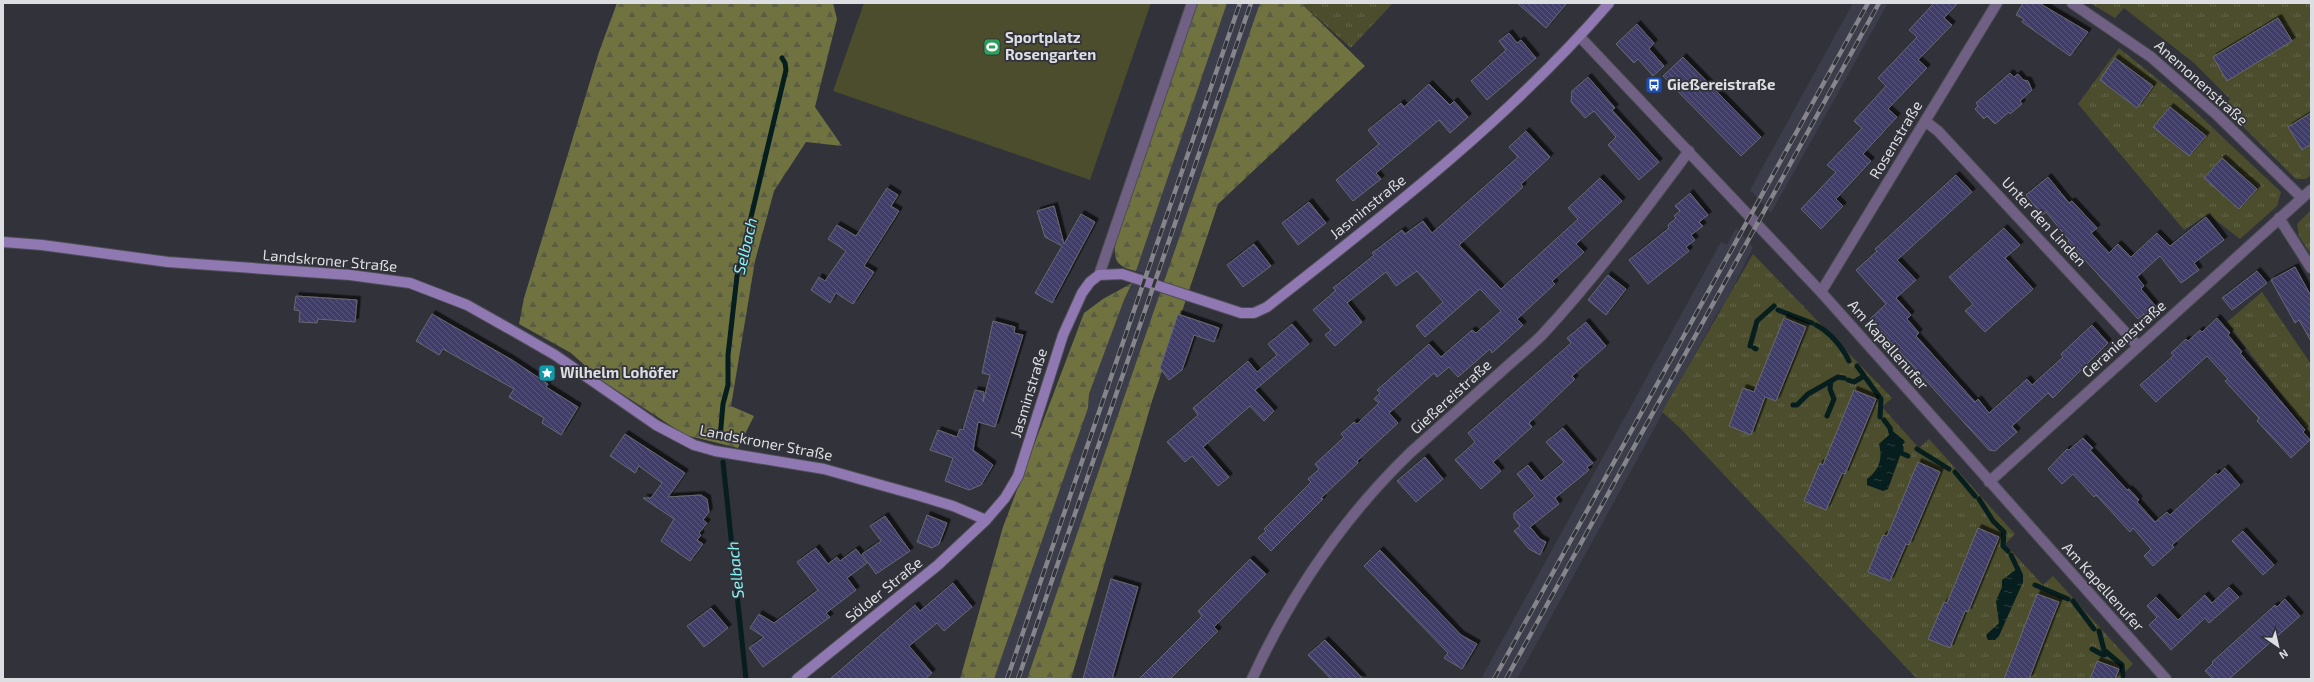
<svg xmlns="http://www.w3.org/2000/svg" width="2314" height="682" font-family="'Exo 2',sans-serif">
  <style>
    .built { fill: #3c3d4a }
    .grass { fill: url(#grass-tufts) }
    .forest { fill: url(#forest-firs) }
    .park { fill: #4b4d2d }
    .water { fill: url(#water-ripples) }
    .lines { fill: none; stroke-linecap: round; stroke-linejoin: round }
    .stream { stroke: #071e1e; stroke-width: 5 }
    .building { fill: url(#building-back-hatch); stroke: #686871; filter: url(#shadow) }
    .street-casing { stroke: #4d4e55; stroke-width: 12 }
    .secondary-casing { stroke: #4d4e55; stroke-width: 12 }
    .street { stroke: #6f6084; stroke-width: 10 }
    .secondary { stroke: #9078b2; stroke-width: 10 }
    .rail-casing { stroke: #85858b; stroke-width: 4.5 }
    .rail { stroke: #32323a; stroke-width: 3; stroke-dasharray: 9; stroke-linecap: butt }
    .labels { text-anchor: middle; stroke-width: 3.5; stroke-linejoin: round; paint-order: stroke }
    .poi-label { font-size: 15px; font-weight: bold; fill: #dddee2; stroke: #32323a; text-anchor: start }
    .street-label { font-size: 15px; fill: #dddee2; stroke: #32323a }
    .water-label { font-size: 16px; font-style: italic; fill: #85f4f4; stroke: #32323a }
  </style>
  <defs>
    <pattern id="grass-tufts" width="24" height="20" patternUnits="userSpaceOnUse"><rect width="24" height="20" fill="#4b4d2d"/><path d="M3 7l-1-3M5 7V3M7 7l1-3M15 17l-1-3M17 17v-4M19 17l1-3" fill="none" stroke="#64664b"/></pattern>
    <pattern id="forest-firs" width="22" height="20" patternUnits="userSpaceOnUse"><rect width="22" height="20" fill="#707340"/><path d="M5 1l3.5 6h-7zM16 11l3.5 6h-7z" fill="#5b5d42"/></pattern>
    <pattern id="water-ripples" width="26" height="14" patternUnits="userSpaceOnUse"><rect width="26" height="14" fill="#071e1e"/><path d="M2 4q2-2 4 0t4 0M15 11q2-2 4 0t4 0" fill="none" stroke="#2b3e3e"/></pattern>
    <pattern id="building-back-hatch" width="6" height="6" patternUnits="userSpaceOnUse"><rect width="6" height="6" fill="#3f3e69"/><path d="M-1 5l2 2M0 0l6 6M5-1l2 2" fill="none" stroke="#5a597e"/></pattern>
    <filter id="shadow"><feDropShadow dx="3.5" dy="-3.5" stdDeviation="0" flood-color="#0009"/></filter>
  </defs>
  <rect width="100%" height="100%" fill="#32323a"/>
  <path class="built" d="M1227,3H1260L1164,281L1136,271Z
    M1853,3H1888L1771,213L1750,190Z
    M1736,228L1753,247L1725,304L1718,312L1517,679H1481L1721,242L1727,245Z
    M1132,283L1160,293L1027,679H994L1088,408L1089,394L1124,300Z"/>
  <path class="grass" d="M1301,3H1393L1351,48Z
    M2090,3H2311V175L2306,179H2296L2223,107L2230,99L2194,63L2124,8L2115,18Z
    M2119,48L2181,98L2281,192L2277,206L2240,239L2208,214L2184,230L2078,104Z
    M2311,210V255L2299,236L2297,224Z
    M1753,254L1892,398L1882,407L1919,448L1929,439L2015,534L2005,544L2043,585L2053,576L2133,664L2123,674L2127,679H1917L1679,427L1662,412Z
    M2262,292L2311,364V435L2227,322Z"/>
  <path class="forest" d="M617,3H833L837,19L815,107L842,146L806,142L774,191L755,261L731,406L754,416L738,448L685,435L601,380L571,353L519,324L524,298L599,52Z
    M1196,3H1227L1136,271C1112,266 1113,256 1117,235Z
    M1260,3H1301L1365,66L1218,204L1152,401L1071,679H1027Z
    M1132,283L1124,300L1089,394L1088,408L994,679H960L1003,527L1084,313L1103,299Z"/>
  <path class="park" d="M864,3H1151L1090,180L833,91Z"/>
  <path class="water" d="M1891,433L1903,440L1901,453L1888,489L1883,491L1867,485V479C1879,470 1883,459 1879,444Z
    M2018,568L2023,575V582L1999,636L1995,640H1988L1986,635L1999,623L1996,601L2002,587V580Z"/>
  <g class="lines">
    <path class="stream" d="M1778,310L1812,323
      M1816,325C1830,332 1843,348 1849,361
      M1750,346L1757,321L1774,306
      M1754,348L1756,349
      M1857,366L1881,399L1880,417
      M1848,380L1854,382L1864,376
      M1793,405H1797L1808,394L1838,377L1844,378
      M1827,416L1834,399L1830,389L1831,381
      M1884,420L1890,428L1891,433L1902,442
      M720,438L723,404L728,385V355L737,276L786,70L785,63L782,58
      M1901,447V453L1908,456
      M1917,449L1949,469
      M723,462L746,679
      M1955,472L1975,496
      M1979,499L1993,521L2004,532L2003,546L2008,551
      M2011,555L2020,574
      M2035,585L2068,599
      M2073,601L2094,629
      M2099,631L2104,650L2122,665L2123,676
      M2092,649L2103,655L2107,654"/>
  </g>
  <path class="building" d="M1517,3H1567L1546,28Z
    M1934,3H1958L1944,18L1952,25L1918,60L1927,68L1888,109L1897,117L1863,154L1871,161L1836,199L1843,206L1821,229L1801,209L1836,172L1827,165L1862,128L1854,121L1886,86L1878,78L1917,37L1909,30Z
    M2023,3H2039L2088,32L2070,56L2022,22L2024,19L2016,15Z
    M2278,18L2292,41L2227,81L2213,57Z
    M1637,24L1654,43L1649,49L1664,66L1653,76L1638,59L1634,63L1616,44Z
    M1509,33L1517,43L1521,40L1536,58L1487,100L1471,81L1506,50L1499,41Z
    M1683,57L1761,137L1741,156L1663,76Z
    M2115,58L2153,86L2137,108L2100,80Z
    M2010,73L2014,77L2018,74L2023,80L2028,81L2032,90L2020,101L2022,104L2010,114L2009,112L1995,124L1987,116L1984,119L1975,109L1978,106L1976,103Z
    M1588,77L1615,108L1612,110L1659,162L1639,180L1608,145L1616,137L1594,111L1585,118L1571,102L1572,91Z
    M1429,84L1450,105L1454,101L1468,117L1450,133L1439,120L1376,173L1381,179L1353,201L1336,180L1379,144L1368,130L1401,103L1404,107Z
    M2170,107L2206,136L2189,156L2153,127Z
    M2311,113V144L2302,150L2288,127Z
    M1526,131L1550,157L1521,184L1523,187L1459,245L1501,289L1578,219L1568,208L1600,178L1622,201L1576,244L1584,252L1552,281L1555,284L1517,319L1523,325L1492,353L1490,349L1458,377L1449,367L1437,377L1434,373L1389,413L1398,423L1357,461L1358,463L1321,498L1323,499L1271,551L1258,538L1266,531L1264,529L1311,482L1308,479L1319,469L1315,464L1344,437L1341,434L1354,422L1357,424L1379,403L1374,399L1380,393L1377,390L1429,344L1441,357L1472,330L1476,333L1501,311L1480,289L1425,337L1416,326L1443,302L1417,271L1396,286L1386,272L1347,303L1362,322L1335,346L1325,335L1331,330L1313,310L1336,290L1333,288L1374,255L1372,253L1402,230L1405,234L1423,221L1432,233L1518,157L1509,147Z
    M2222,158L2257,189L2239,209L2204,178Z
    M1956,175L1972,192L1897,260L1916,280L1896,298L1911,315L1907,319L1919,333L1916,336L1975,402L1978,399L1989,413L2027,379L2032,385L2063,357L2061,354L2092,325L2108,343L2053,398L2048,393L2012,426L2017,432L1995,451L1989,450L1870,319L1886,304L1856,270L1877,251L1875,249Z
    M2048,177L2069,203L2072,201L2097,228L2091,233L2109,253L2118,244L2131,257L2157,233L2170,246L2206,217L2224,240L2194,263L2199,270L2181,283L2160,256L2137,277L2144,286L2141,289L2158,309L2148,318L2144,314L2138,319L2068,241L2069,240L2046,212L2042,215L2026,195Z
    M887,188L898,195L891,206L899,211L864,266L874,272L853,304L836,293L830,303L811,290L819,277L825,281L846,251L828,239L837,225L856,236Z
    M1690,193L1708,215L1699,222L1703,226L1691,235L1695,240L1686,247L1689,251L1648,284L1629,260L1669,228L1668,225L1676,218L1674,216L1680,211L1675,206Z
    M1309,202L1326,223L1298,245L1282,223Z
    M1054,206L1064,244L1081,214L1095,222L1052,303L1035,293L1062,246L1045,237L1037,211Z
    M2004,228L2020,245L2005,258L2033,289L1985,332L1965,311L1973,304L1949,277Z
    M1254,244L1271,266L1243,287L1227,265Z
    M2295,267L2311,296V341L2299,320L2295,323L2271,280Z
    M2257,271L2267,283L2232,310L2222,298Z
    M1608,275L1626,289L1606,315L1588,300Z
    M296,296L357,300L355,322L318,319L317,323L299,322L300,311L294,310Z
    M432,314L512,360L548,384L546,387L578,407L561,435L542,423L544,418L509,397L514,389L443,349L439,355L416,341Z
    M1178,314L1219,328L1214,342L1194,335L1182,370L1169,380L1160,368Z
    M1784,318L1806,327L1776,401L1765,397L1751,435L1729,426L1743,388L1754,392Z
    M2217,318L2230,333L2228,335L2242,352L2240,353L2305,430L2303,432L2310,440L2291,458L2257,421L2259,418L2225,381L2228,379L2207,356L2156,402L2140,385L2174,355L2171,353L2186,339L2188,341L2200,330L2202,332Z
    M993,321L1015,327L1014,333L1023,335L995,427L978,422L973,450L993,465L981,485L969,490L945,481L953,458L930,450L938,430L957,437L960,429L963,430L975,390L984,392L983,402L990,375L982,373Z
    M1586,322L1606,346L1572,376L1575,379L1529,423L1532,427L1493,462L1501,471L1481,489L1455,460L1475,442L1468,433L1571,343L1567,338Z
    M1292,324L1309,344L1255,390L1274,411L1264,421L1250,406L1203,447L1229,477L1218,486L1192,456L1185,462L1167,442L1198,415L1193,408L1248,361L1257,372L1277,355L1268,344Z
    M1854,390L1876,399L1845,474L1842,473L1826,510L1804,501L1820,463L1823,465Z
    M1563,428L1593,463L1587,467L1589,470L1555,498L1559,504L1530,527L1540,539L1546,542L1540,555L1529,549L1514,531L1520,526L1514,518V513L1535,496L1517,474L1528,465L1541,481L1564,462L1546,442Z
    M625,434L685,473L668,497L701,495L707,499L709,512L703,520L707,523L699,533L701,535L697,540L703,544L690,561L661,541L674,519L643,498H651L662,483L639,466L635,473L610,456Z
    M2083,438L2093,448L2090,450L2127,490L2129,489L2139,500L2137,502L2155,522L2167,512L2170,515L2216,473L2218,475L2225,468L2240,485L2172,545L2174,547L2153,566L2144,556L2151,549L2133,528L2130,532L2096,495L2094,497L2073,474L2062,484L2048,469L2067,449L2069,450Z
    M1425,457L1443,479L1416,502L1397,481Z
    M1918,462L1940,472L1909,545L1906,544L1890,581L1868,572L1883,535L1887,536Z
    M927,515L947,523L939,544L932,548L917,542Z
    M885,516L910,551L876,574L862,554L881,541L870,526Z
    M1978,528L1999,537L1968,612L1965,611L1950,648L1928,639L1944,602L1947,603Z
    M2243,531L2274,565L2263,575L2232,541Z
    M816,548L828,564L837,557L840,561L856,549L867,563L847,578L856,590L826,613L830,617L763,667L749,648L764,637L750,628L759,614L774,623L818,590L797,562Z
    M1380,550L1461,635L1477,644L1462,669L1444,658L1448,653L1364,566Z
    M1250,559L1266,574L1214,627L1218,631L1170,679H1139L1202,616L1198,611Z
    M1111,579L1138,587L1112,679H1083Z
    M953,583L972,607L944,631L937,623L909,646L932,673L925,679H830L915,605L920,611Z
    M2229,587L2239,597L2209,623L2205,618L2171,650L2149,625L2157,617L2147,606L2156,597L2178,620L2205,595L2212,603Z
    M2037,594L2059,602L2052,619L2029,679H2004Z
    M2285,599L2300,616L2229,679H2213L2205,671L2213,663L2212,662L2275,605L2277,607Z
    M711,608L728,628L704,647L687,626Z
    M1325,640L1338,653L1363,679H1331L1308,655Z
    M2097,661L2119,669L2115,679H2090Z"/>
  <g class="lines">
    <g class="street-casing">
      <path id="street" d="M2072,3L2151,57L2216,114L2302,198
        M1580,37L1821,292L2166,679
        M1925,121L1938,131L2138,346
        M2279,218L2311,268
        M1099,275L1192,3
        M1821,292L1997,3
        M1989,482L2311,190
        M1252,679C1291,594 1343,518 1410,453C1441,425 1472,398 1503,370C1516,358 1530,347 1542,335C1596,277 1642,214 1689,151"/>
    </g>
    <g class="secondary-casing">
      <path id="secondary" d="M3,242L42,245L168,262L350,275L410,283L467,305L515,332L555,355L656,425L694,445L715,451L824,469L920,496L953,506L986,520
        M797,679L938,565L986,520L1005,498L1018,476L1063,335L1082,293L1090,282L1099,275L1122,274L1241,313H1254L1267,307C1387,213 1509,119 1609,3"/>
    </g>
    <use href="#street" class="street"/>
    <use href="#secondary" class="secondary"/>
    <g class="rail-casing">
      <path id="rail" d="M1007,679L1240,3
        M1018,679L1251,3
        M1494,679L1868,3
        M1506,679L1879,3"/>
    </g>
    <use href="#rail" class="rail"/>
  </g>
  <defs>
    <g id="stadium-square" transform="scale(0.9)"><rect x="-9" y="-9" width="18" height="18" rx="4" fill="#2e9e5b" stroke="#32323a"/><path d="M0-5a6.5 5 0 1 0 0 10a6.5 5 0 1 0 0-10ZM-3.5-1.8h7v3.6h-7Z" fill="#fff"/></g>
    <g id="bus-square" transform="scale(0.9)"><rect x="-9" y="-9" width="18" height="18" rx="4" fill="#1a4fb4" stroke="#32323a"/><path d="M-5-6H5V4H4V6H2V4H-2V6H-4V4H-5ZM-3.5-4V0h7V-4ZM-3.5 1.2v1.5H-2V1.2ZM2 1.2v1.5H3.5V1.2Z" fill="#fff"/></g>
    <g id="sight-square" transform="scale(0.9)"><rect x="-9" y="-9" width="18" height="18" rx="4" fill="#0f9aa8" stroke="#32323a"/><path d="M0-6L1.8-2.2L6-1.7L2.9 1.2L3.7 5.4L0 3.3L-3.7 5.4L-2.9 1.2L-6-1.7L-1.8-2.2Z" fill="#fff"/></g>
  </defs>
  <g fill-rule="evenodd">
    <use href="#stadium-square" x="992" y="47"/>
    <use href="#bus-square" x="1654" y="85"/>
    <use href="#sight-square" x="547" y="373"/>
  </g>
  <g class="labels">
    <g class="poi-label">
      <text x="1005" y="43">Sportplatz<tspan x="1005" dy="17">Rosengarten</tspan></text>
      <text x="1667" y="90">Gießereistraße</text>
      <text x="560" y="378">Wilhelm Lohöfer</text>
    </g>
    <g class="street-label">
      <text transform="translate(2201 83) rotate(42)" y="5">Anemonenstraße</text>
      <text transform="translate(1896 140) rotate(-59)" y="5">Rosenstraße</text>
      <text transform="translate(1368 207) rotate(-39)" y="5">Jasminstraße</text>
      <text transform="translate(2044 222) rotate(47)" y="5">Unter den Linden</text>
      <text transform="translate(330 261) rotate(5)" y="5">Landskroner Straße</text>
      <text transform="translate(2124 339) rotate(-42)" y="5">Geranienstraße</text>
      <text transform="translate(1888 345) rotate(49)" y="5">Am Kapellenufer</text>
      <text transform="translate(1029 393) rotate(-73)" y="5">Jasminstraße</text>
      <text transform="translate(1451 397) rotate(-42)" y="5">Gießereistraße</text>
      <text transform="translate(766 443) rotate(11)" y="5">Landskroner Straße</text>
      <text transform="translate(2103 587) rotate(48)" y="5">Am Kapellenufer</text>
      <text transform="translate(884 590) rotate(-39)" y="5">Sölder Straße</text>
    </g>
    <g class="water-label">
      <text transform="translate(745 246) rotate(-77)" y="6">Selbach</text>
      <text transform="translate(735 570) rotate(-96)" y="6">Selbach</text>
    </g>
  </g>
  <rect width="2314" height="682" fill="none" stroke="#dddee2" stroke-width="8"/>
  <g transform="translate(2278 646) rotate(146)" stroke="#32323a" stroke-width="3" paint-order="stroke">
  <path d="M0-3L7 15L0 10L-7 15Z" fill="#dddee2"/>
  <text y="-6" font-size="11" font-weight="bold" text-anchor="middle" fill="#dddee2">N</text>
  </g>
</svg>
